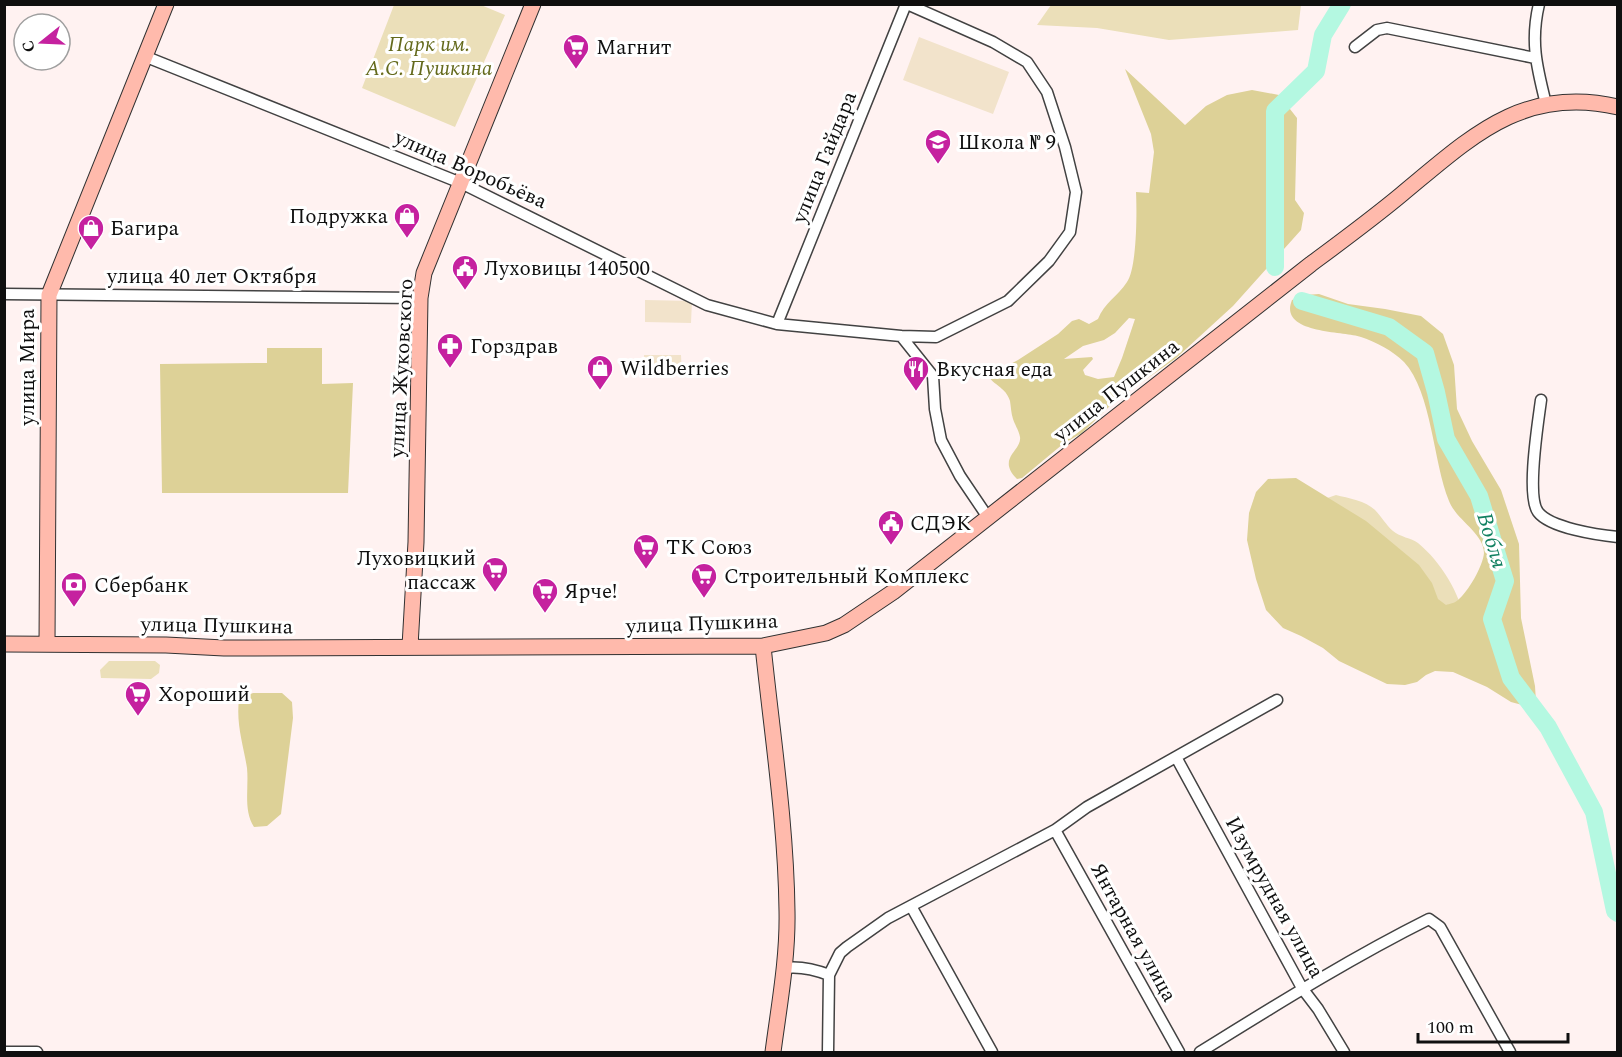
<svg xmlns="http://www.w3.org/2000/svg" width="1622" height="1057" font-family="Spectral,serif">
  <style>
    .green { fill: #ebdfb9 }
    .forest { fill: #ddd197; fill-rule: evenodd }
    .pitch { fill: #f2e3cb }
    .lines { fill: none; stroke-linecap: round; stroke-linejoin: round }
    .river { stroke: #b4f8e1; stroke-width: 18 }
    .street-casing { stroke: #424242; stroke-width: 13 }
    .secondary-casing { stroke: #313131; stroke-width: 17 }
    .street { stroke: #fff; stroke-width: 10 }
    .secondary { stroke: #ffbaac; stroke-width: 15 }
    .labels { text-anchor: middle; stroke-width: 6; stroke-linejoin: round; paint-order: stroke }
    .park-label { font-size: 21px; font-style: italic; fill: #646a1c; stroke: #fff }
    .poi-label { font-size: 21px; fill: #0f0f0f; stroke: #fff; text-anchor: start }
    .street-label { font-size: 21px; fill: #0f0f0f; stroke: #fff }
    .water-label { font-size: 22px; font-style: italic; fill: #128161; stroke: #fff }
  </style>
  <rect width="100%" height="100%" fill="#fff2f1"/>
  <path class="green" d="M394,5H481L505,15L455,127L362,88Z
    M1051,5H1301L1298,30L1169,40L1097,28L1037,25Z
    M1336,495C1348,498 1366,501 1375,510C1382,517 1386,525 1393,531C1400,537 1411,538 1418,543C1441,562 1460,593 1465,622L1310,504Z
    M109,661H155L160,665L159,673L151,679L101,678L100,670Z"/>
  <path class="forest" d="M1125,69L1185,125L1206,106L1227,95L1252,90L1279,95L1297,118L1295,200L1304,213L1301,230L1233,306L1175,359L1115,401L1082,433L1063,444L1022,478L1017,479C996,458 1022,451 1020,437C1019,431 1015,425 1013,419C1011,413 1011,407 1010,401C1009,397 1005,391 1002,389C997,384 992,382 988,376L1018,360L1058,334L1072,321L1079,319L1089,324L1098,319C1104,303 1118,296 1127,282C1137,268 1137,211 1136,192L1149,193L1154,152L1151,134ZM1129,318L1135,319L1122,358L1114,377L1098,379L1085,375L1083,370L1093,359L1092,357L1064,359L1083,346L1104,340L1115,333Z
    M1319,294L1348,304L1385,309L1421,316L1443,334L1454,365L1457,409L1472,441L1501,490L1519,544L1521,618L1535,686L1536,702L1533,708L1511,702L1487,687L1453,672L1435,671L1426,675L1417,682L1405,685L1387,684L1339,661L1323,648L1301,636L1283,628L1266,610L1256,579L1247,540L1249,513L1256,492L1268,479L1296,478L1366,521L1419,565L1432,583L1438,599L1446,605C1449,604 1455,603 1458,600C1468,592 1483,566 1484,553C1484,533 1456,520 1449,501C1433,462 1432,392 1404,362C1393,351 1376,342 1361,337C1343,331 1278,334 1292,300L1305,295Z
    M267,348H322V384L353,383L348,493H162L160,364L267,363Z
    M253,693H282L292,702L293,718L281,814L267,826L254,827C243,810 249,788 247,768C243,743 236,725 239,699Z"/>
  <path class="pitch" d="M919,37L1009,72L993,114L903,80Z
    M645,300L692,301L691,323L645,322Z
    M644,355H681L682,375H645Z"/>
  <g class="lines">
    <path class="river" d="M1275,267V111L1316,71L1323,35L1342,4
      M1302,301L1389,327L1425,353L1436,392L1446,439L1479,496L1505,581L1492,619L1511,678L1548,727L1594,812L1615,911L1618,913"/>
    <g class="street-casing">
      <path id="street" d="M1539,4C1530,42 1537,68 1546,104
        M1355,47L1377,30L1387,28L1535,58
        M144,56L461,183L707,305L777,324L901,336L936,337L1008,301L1049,261L1070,232L1076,192L1065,147L1047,92L1027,62L993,42L907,4
        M4,294L420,298
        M777,324L906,4
        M901,336L933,376L935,409L941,440L960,476L987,516
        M1541,400C1538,423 1526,496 1538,512C1550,528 1598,535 1618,537
        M1176,757L1302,988L1318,1009L1344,1052
        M1055,830L1179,1052
        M911,906L992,1052
        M784,968C800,966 814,969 829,975
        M4,1052H37
        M828,1052L829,975L840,953L847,947L888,918L1055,830L1087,807L1277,700
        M1200,1052C1276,1005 1349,959 1429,919L1440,927L1510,1052"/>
    </g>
    <g class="secondary-casing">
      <path id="secondary" d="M4,644L166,645L224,648L763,646L826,633L844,625L893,592L1311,264C1342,241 1372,219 1402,194C1470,138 1522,85 1618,107
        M47,644L49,295L166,4
        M410,646L416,542L420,298L424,273L533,4
        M763,646C772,734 786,823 787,911C788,958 779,1006 773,1052"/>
    </g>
    <use href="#street" class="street"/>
    <use href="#secondary" class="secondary"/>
  </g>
  <defs>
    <g id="supermarket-pin" transform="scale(1.35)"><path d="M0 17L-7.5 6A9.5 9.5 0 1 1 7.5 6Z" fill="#c5219f" stroke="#fff"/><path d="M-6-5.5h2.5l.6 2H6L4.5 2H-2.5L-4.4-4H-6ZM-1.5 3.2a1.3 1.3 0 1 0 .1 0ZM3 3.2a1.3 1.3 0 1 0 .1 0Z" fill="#fff"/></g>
    <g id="school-pin" transform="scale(1.35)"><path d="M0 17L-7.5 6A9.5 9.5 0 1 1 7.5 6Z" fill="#c5219f" stroke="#fff"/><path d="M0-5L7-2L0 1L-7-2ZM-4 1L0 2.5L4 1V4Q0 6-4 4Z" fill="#fff"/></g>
    <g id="shop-pin" transform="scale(1.35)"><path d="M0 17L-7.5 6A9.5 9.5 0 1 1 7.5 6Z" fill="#c5219f" stroke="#fff"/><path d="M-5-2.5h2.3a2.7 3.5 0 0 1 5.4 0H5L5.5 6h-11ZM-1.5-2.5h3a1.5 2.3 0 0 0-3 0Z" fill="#fff"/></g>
    <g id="civic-pin" transform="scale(1.35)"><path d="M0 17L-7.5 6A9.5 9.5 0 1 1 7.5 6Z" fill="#c5219f" stroke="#fff"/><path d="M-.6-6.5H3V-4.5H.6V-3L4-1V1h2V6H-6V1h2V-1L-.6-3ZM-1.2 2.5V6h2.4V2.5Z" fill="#fff"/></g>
    <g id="pharmacy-pin" transform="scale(1.35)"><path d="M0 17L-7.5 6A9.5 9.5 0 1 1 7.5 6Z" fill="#c5219f" stroke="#fff"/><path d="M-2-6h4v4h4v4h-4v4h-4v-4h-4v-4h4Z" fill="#fff"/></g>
    <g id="restaurant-pin" transform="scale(1.35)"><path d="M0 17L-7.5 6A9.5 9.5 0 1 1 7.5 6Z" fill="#c5219f" stroke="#fff"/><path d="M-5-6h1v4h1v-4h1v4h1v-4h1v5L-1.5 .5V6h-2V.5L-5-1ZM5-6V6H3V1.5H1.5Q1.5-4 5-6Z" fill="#fff"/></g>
    <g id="bank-pin" transform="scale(1.35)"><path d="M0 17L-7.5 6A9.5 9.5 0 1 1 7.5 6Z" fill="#c5219f" stroke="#fff"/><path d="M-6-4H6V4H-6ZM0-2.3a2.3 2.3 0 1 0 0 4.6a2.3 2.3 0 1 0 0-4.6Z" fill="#fff"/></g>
  </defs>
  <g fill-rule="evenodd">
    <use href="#supermarket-pin" x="576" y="47"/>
    <use href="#school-pin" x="938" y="142"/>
    <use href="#shop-pin" x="407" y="216"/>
    <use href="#shop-pin" x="91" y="228"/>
    <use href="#civic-pin" x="465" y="268"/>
    <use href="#pharmacy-pin" x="450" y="346"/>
    <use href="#shop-pin" x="600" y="368"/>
    <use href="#restaurant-pin" x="916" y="369"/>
    <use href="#civic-pin" x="891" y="523"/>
    <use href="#supermarket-pin" x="646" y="547"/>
    <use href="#supermarket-pin" x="495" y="570"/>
    <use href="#supermarket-pin" x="704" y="576"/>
    <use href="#bank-pin" x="74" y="585"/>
    <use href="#supermarket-pin" x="545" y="591"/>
    <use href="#supermarket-pin" x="138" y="694"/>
  </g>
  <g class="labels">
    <g class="park-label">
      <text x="429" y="51">Парк им.<tspan x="429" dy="24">А.С. Пушкина</tspan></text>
    </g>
    <g class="poi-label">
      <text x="596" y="54">Магнит</text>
      <text x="958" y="149">Школа № 9</text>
      <text x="388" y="223" text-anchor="end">Подружка</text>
      <text x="110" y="235">Багира</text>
      <text x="484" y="275">Луховицы 140500</text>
      <text x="470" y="353">Горздрав</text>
      <text x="620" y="375">Wildberries</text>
      <text x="936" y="376">Вкусная еда</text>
      <text x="910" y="530">СДЭК</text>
      <text x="666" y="554">ТК Союз</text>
      <text x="476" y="565" text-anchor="end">Луховицкий<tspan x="476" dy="24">пассаж</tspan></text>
      <text x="724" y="583">Строительный Комплекс</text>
      <text x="94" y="592">Сбербанк</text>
      <text x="564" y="598">Ярче!</text>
      <text x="158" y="701">Хороший</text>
    </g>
    <g class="street-label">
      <text transform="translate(824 157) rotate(-68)" y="7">улица Гайдара</text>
      <text transform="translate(471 169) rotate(24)" y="7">улица Воробьёва</text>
      <text x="212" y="283">улица 40 лет Октября</text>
      <text transform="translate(27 367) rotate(-90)" y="7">улица Мира</text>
      <text transform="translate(401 368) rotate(-87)" y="7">улица Жуковского</text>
      <text transform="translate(1116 390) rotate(-38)" y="7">улица Пушкина</text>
      <text transform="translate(702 623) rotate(-2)" y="7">улица Пушкина</text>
      <text transform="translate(217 625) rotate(1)" y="7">улица Пушкина</text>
      <text transform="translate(1275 897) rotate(61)" y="7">Изумрудная улица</text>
      <text transform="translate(1134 932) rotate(61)" y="7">Янтарная улица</text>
    </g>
    <g class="water-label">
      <text transform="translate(1493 540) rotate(73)" y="8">Вобля</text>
    </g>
  </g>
  <rect width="1622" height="1057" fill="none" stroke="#0f0f0f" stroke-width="12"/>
  <g transform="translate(42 42) rotate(252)"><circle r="28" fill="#ffffff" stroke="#9f9f9f" stroke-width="1.5"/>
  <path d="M0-4.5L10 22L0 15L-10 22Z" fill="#c5219f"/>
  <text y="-9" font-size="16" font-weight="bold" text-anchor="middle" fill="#0f0f0f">С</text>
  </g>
  <path d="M1418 1033v9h150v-9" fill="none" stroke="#0f0f0f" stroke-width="3"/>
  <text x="1427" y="1033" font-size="18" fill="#0f0f0f" stroke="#ffffff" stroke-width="4.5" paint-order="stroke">100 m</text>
</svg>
